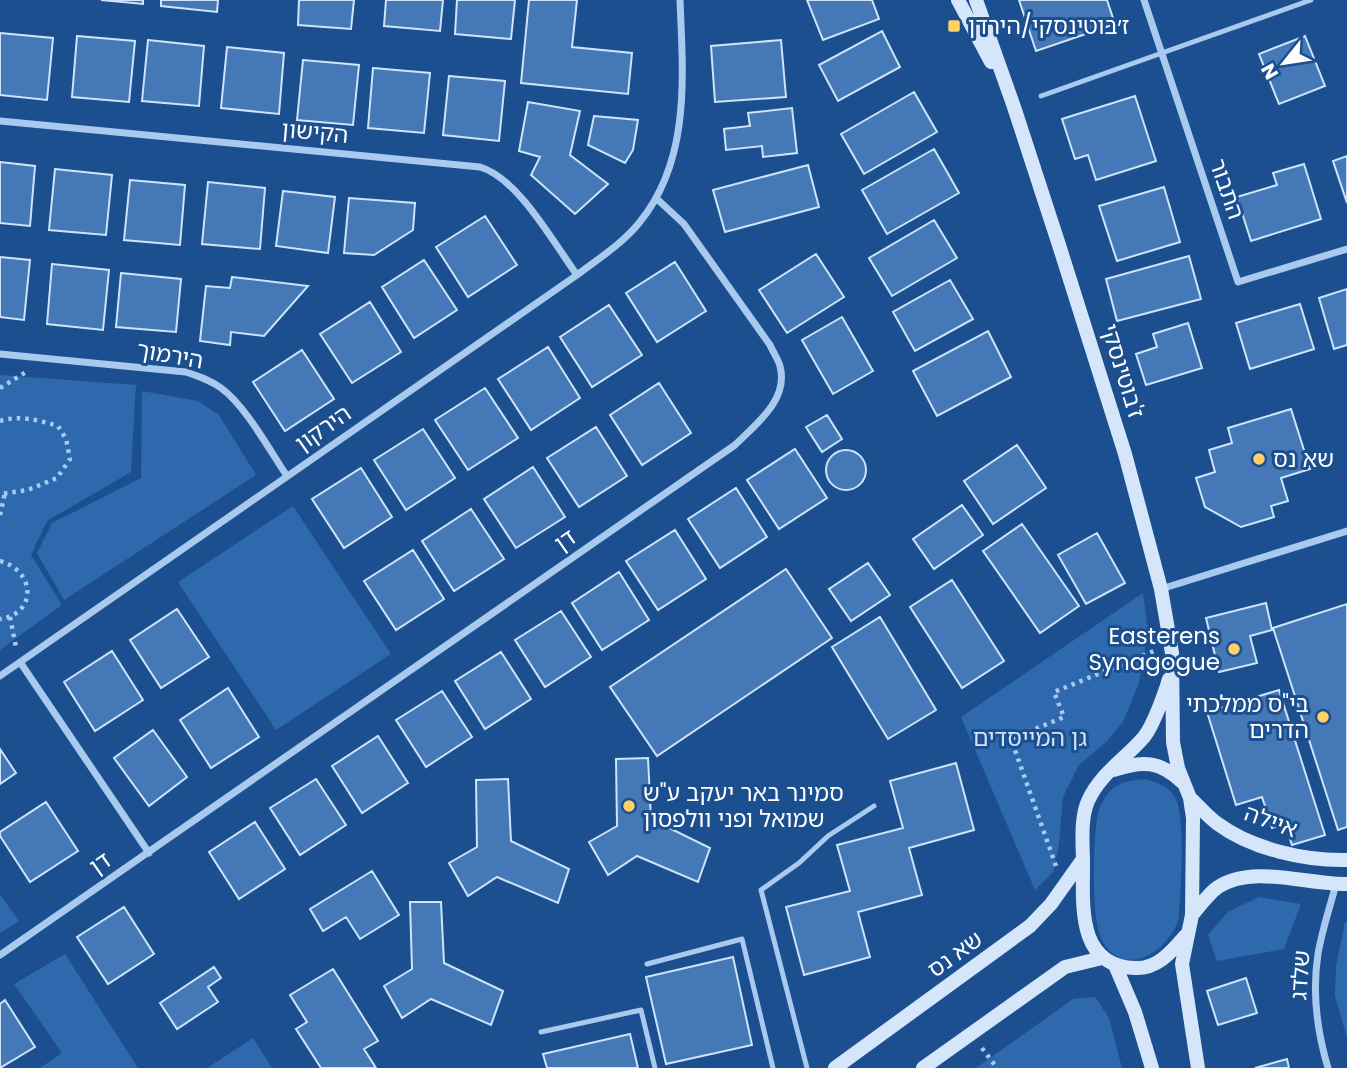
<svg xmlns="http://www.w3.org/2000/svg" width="1347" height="1068" font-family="Poppins,'Noto Sans Hebrew',sans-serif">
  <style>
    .green { fill: #2e69ad }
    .building { fill: #4478b7; stroke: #cfe3fa; stroke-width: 2 }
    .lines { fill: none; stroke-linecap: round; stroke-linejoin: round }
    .path { stroke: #a9c9ee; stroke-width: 4.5; stroke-dasharray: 3.5 5; stroke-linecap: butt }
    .lane { stroke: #a9c9ee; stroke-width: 5 }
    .street { stroke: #a9c9ee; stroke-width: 7 }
    .secondary { stroke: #d6e6fa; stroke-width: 14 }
    .poi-dot { fill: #ffd166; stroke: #1b4f8f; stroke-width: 2.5 }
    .labels { text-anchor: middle; stroke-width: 6; stroke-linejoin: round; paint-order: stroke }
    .poi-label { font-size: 23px; fill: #fff; stroke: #1b4f8f; text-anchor: start }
    .street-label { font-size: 23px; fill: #fff; stroke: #1b4f8f }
    .park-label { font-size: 23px; fill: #cfe3fa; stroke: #1b4f8f }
  </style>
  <rect width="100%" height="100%" fill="#1b4f8f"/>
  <path class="green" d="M0,375L136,385L131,472L47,521L31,555L62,605L0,650Z
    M142,391L198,401L219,415L256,475L64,600L37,553L52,523L141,478Z
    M293,506L391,654L276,730L178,582Z
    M1143,593L1148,631L1139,683L1123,722L1107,741L1079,765L1063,797L1059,844L1053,872L1035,890L961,717Z
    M1146,779C1157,783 1168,786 1174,796C1187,813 1180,893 1179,917C1170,953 1121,981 1101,938C1091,916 1093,838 1098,814C1100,804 1107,792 1115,787C1124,781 1136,780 1146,779Z
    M0,894L19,921L0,933Z
    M1259,897L1301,904L1284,949L1217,961L1208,935L1228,912Z
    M1345,922H1347V1038L1335,996L1336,966Z
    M65,954L138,1068H40L62,1053L14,984Z
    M1095,997L1109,1018L1122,1068H976L1073,999Z
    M253,1038L272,1068H207Z"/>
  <path class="building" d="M101,0H143V4Z
    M161,0H218L217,12L161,6Z
    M299,0H354L351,29L298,25Z
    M386,0H443L440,31L384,26Z
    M457,0H515L511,39L455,34Z
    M529,0H577L572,47L632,53L628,94L521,83Z
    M807,0H872L879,19L823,40Z
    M1019,0H1107L1115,24L1036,51Z
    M882,31L900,67L838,101L819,65Z
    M0,33L53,38L47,100L0,95Z
    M77,36L135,41L129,102L72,97Z
    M1305,36L1325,86L1279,104L1259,54Z
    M148,40L204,46L199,106L142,101Z
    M781,40L786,97L715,102L711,46Z
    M227,47L284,53L279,114L221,108Z
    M303,60L359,65L353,125L297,120Z
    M373,68L430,73L424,133L368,128Z
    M449,76L505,81L499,141L443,135Z
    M914,92L937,132L864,174L841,134Z
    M1135,96L1156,161L1096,180L1088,155L1075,159L1062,119Z
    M528,102L580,111L570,155L608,184L575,214L531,175L540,157L519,151Z
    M792,108L797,153L763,157L762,146L726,150L724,129L750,126L748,113Z
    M594,116L638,120L633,150L625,163L588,145Z
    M934,149L959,193L887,234L862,190Z
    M1347,156V203L1333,161Z
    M0,162L35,166L30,226L0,223Z
    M1304,164L1321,219L1251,241L1237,197L1277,185L1273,173Z
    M808,165L819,207L725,232L713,190Z
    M55,169L112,175L106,235L49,230Z
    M130,180L185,185L180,245L124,240Z
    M208,182L265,188L260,249L202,244Z
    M1164,187L1180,242L1117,261L1099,206Z
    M283,191L335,197L328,253L276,246Z
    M349,198L415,203L413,230L374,255L344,253Z
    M485,216L517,265L468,297L436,247Z
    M934,220L957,258L892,296L869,258Z
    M816,254L844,297L787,333L759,290Z
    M1189,256L1201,299L1117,321L1106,279Z
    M0,257L30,260L24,320L0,317Z
    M424,260L457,310L414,338L382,287Z
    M675,262L706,311L657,342L626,293Z
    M52,264L109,270L103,330L47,324Z
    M121,273L181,279L176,332L116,327Z
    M232,277L308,286L264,336L231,332L230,345L200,341L206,286L230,288Z
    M950,280L973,319L915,351L893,312Z
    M1347,289V345L1334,349L1319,298Z
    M370,302L401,352L352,383L320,334Z
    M1300,304L1314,349L1250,369L1236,323Z
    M609,305L642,355L592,387L560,337Z
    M842,317L873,371L833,394L802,340Z
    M1188,323L1202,368L1146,385L1136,354L1157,347L1153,334Z
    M988,331L1011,377L937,416L913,371Z
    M548,347L580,398L531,430L498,379Z
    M302,350L334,399L285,431L253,382Z
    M659,383L691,433L642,465L610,415Z
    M485,388L518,438L468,470L435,420Z
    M1291,409L1310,469L1281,478L1288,501L1271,506L1274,517L1241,527L1205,507L1196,478L1215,472L1209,450L1232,443L1228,428Z
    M827,415L842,439L822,452L806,427Z
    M596,427L627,476L579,507L547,458Z
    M423,429L455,478L406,510L374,460Z
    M1017,445L1046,488L993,524L964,481Z
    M795,449L827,498L779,529L747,480Z
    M826 470a20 20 0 1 1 40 0a20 20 0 1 1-40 0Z
    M533,467L565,517L516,548L484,499Z
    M361,468L392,517L344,548L312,499Z
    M736,488L767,537L720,568L688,519Z
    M962,505L983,535L934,569L913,539Z
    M471,509L504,559L454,591L422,541Z
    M1022,524L1079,606L1040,633L983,551Z
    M675,530L706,579L658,610L626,561Z
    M1097,533L1125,583L1086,604L1058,555Z
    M413,550L444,599L396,630L364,581Z
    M868,563L890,595L851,621L829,589Z
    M786,569L832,638L657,756L610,687Z
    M619,572L649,620L602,650L572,603Z
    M952,580L1004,661L962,688L910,607Z
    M1266,603L1272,630L1250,636L1257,663L1219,672L1206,618Z
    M1347,604V827L1338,830L1273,628Z
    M177,609L209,657L161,688L130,640Z
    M561,611L591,657L545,687L515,640Z
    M880,617L936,710L888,739L832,647Z
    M112,651L143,700L95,731L64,682Z
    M501,652L531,699L485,729L455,681Z
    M228,688L259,737L211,768L180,720Z
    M1279,690L1325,835L1292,845L1285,824L1272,828L1262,797L1236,805L1207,712Z
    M442,691L472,737L426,767L396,720Z
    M153,730L187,777L149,806L114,758Z
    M378,736L408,783L362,813L332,766Z
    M0,749L16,773L0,784Z
    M648,758L651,819L710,848L698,882L637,856L608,875L589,842L617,826L616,759Z
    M956,763L974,830L909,848L922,895L858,912L870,957L804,975L786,907L850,891L837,845L903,828L890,781Z
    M316,779L346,825L300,855L270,808Z
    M508,779L511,841L569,869L558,903L497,877L468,896L449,863L477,847L476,780Z
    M46,802L78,851L30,882L0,836V832Z
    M255,822L285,869L239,899L209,852Z
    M372,871L399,915L360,939L346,917L323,931L310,909Z
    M410,902H441L444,963L503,991L491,1025L431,999L402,1018L384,986L412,969Z
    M124,907L154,954L108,984L77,937Z
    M733,957L752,1045L666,1064L646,977Z
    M214,967L221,978L208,987L218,1002L177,1029L160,1003Z
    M333,969L378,1041L364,1049L376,1068H321L296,1029L307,1022L290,995Z
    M1246,978L1257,1013L1218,1025L1207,991Z
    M5,1000L35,1047L0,1068V1004Z
    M630,1034L638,1068H547L543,1054Z
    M1287,1059L1289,1068H1255Z"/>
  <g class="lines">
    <path class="path" d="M0,388L26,372
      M0,421C19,415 39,420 58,426L66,439L70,459L57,478L28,490L0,494
      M0,515L5,493
      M0,561C36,571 37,614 0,619
      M10,617L16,647
      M1056,866L1011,739L1064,717L1054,692L1154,651
      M982,1048L997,1068"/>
    <path class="lane" d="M1041,96L1311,0
      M647,964L742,939L773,1068
      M541,1032L641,1010L655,1068
      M807,1068L761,890L799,863L828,836L874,806"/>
    <path class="street" d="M1144,0L1238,282L1347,249
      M0,121L480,167C518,178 553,242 577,275
      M0,354L186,372C198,376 210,380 221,388C245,405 270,451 287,476
      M1161,589L1347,531
      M20,662L149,853
      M0,676L577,275C598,259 622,244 639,223C691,160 683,76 680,0
      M0,955L735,445C756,424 789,400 780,366C778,359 773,352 770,345L684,224L656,198
      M1328,1068C1317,1031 1312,992 1318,954C1322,930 1330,907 1336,884"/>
    <path class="secondary" d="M958,0L991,62
      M976,0L1014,107L1059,245L1125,454L1161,589L1172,653L1173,742L1178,768L1190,798L1193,818L1192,915L1182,964L1198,1068
      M1169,679C1165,693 1153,726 1144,737C1125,759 1100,774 1088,801C1080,819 1083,845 1083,864C1083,906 1077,966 1135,968C1158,969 1172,951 1186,935
      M1114,770C1143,760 1160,761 1182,782
      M1190,798C1199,806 1208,817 1218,824C1252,849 1305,861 1347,860
      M1192,915C1200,906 1208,894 1218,887C1253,864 1308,885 1347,884
      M1115,965L1135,1012L1152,1068
      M835,1068L1030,926L1051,904L1083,859
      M923,1068L1065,967L1102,958"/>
  </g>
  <g class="poi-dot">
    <rect x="947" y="19" width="14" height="14" rx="3.5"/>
    <circle cx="1259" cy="459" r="7"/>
    <circle cx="1234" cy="649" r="7"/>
    <circle cx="1323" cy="717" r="7"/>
    <circle cx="629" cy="806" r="7"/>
  </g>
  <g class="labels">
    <g class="poi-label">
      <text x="968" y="34">ז׳בוטינסקי/הירדן</text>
      <text x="1273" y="467">שא נס</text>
      <text x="1220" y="644" text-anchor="end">Easterens<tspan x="1220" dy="26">Synagogue</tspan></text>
      <text x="1309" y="712" text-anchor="end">בי"ס ממלכתי<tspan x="1309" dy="26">הדרים</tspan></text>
      <text x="643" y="801">סמינר באר יעקב ע"ש<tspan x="643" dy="26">שמואל ופני וולפסון</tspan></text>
    </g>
    <g class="street-label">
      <text transform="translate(315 132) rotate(5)" y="8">הקישון</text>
      <text transform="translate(1227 189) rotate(71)" y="8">התבור</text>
      <text transform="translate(170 355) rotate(10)" y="8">הירמוך</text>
      <text transform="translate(1123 371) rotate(73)" y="8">ז'בוטינסקי</text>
      <text transform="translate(323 428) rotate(-35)" y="8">הירקון</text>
      <text transform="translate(565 540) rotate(-35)" y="8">דן</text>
      <text transform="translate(1271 821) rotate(20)" y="8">איילה</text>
      <text transform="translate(100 863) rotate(-35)" y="8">דן</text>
      <text transform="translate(955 954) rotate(-36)" y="8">שא נס</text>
      <text transform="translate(1300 975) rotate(-86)" y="8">שלדג</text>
    </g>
    <g class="park-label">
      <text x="1030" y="746">גן המייסדים</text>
    </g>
  </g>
  <g transform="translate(1284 63) rotate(240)" stroke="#1b4f8f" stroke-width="5" paint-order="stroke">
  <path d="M0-5L12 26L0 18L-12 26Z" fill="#ffffff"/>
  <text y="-10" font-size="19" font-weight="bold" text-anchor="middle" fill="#ffffff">N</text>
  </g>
</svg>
